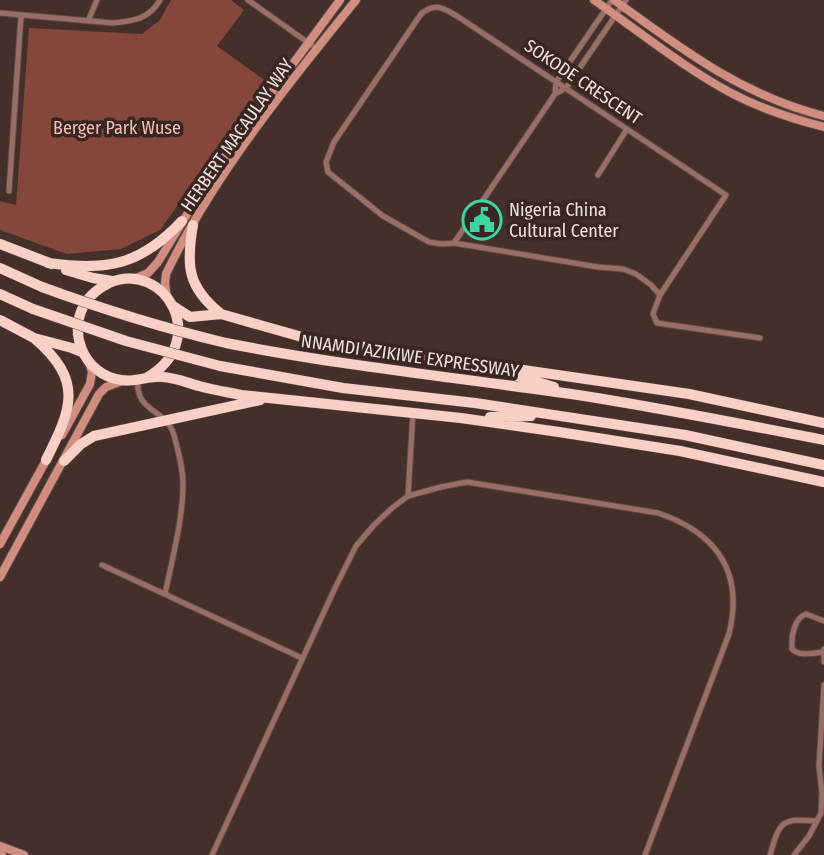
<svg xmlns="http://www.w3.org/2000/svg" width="824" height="855" font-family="'Fira Sans Condensed',sans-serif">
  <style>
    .green { fill: #85463b }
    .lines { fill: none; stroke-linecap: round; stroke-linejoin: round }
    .street-casing { stroke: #5f4b47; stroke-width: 7 }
    .secondary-casing { stroke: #5f4b47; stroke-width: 10 }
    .highway-casing { stroke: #5f4b47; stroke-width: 11 }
    .street { stroke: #996e66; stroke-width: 5 }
    .secondary { stroke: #d18e80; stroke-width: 8 }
    .highway { stroke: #facfc6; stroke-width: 10 }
    .highway-bridge-casing { stroke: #5f4b47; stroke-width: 11; stroke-linecap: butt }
    .highway-bridge { stroke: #facfc6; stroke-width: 10 }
    .labels { text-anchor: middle; stroke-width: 7; stroke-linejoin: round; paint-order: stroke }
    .street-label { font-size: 18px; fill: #efe1de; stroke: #392521 }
    .park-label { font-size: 18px; fill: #f4c0b5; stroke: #392521 }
    .poi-label { font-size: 18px; fill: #efe1de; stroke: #392521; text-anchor: start }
  </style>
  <rect width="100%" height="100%" fill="#442f2a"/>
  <path class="green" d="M171,0H231L244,10L217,46L267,82L160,230L121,249L67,254L0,230V201L16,205L29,28L142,34L160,20Z"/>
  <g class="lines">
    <g class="street-casing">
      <path id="street" d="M248,0L317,49
        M0,13L113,23C134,21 149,19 160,0
        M88,21L97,0
        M555,94L556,82L612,0
        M598,175L627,129
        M9,191L21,16
        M454,243L555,94L566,88L626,0
        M660,295L651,285L636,274L623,269L598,267L454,243L442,244L429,242L383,216L328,172L326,162L334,142L421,14C435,2 443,8 457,16L726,195L660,295L653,314L657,323L760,338
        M138,380C135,413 166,408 174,435C178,451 184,471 183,488C182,523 172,560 165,594
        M408,496L413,413
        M102,565L302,658
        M824,652C813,653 800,657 792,649C791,637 794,618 806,614L824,621
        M824,662V649
        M212,855L335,588L356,546L374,525L392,508L408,496L441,487L467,482L658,513C717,533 744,572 729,634L645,855
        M770,855C780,821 781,818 817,821
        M794,855L809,836L821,813L822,793L819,766L824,685"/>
    </g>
    <g class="secondary-casing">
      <path id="secondary" d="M594,0C640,32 684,68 733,94C762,109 793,119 824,127
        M614,0C680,48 743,96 824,116
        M134,279L148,273L158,262L213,172L340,0
        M167,298L165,283L166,274C213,176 288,84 356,0
        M62,435L90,384L92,372L89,363
        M0,544L49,455
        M0,577L99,394L106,387L122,381
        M0,846L24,855
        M0,854L2,855"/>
    </g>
    <g class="highway-casing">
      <path id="highway" d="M193,225C186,265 187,287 221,314
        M0,244L52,264
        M48,263C106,271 140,266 182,221
        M0,268L42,287
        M66,270L93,278L112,281
        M0,294L33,309
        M173,306L190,317L221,314L309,339L689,394L824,423
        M0,320L34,338L72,348L82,352
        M34,338C84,381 72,408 46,460
        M226,343C342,366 461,378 578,395C661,408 742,424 824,440
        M220,366L343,388L475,403L685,435L824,465
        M511,374L554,387
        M146,378C212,341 165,259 109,283C101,287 94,292 88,299C65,329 83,375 121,380C136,383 149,375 163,377C176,378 188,383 199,386C213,390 227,392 241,395L461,418L559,432L680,451L824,482
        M490,417L531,416
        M64,461L81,444L94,436L260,400"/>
    </g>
    <use href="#street" class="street"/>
    <use href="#secondary" class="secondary"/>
    <use href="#highway" class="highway"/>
    <g class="highway-bridge-casing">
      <path id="highway-bridge" d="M42,287C102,309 163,328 226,343
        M33,309L126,341L220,366"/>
    </g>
    <use href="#highway-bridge" class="highway-bridge"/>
  </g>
  <defs>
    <g id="civic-ring" transform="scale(2.0125)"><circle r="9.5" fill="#392521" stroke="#3dd4a3" stroke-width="1.5"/><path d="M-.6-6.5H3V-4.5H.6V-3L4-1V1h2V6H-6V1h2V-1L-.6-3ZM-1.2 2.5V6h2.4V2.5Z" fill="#3dd4a3"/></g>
  </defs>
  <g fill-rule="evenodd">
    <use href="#civic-ring" x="482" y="220"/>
  </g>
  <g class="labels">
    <g class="street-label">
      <text transform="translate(583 82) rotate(34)" y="6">SOKODE CRESCENT</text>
      <text transform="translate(237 135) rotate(-55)" y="6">HERBERT MACAULAY WAY</text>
      <text transform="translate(410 356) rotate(8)" y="6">NNAMDI AZIKIWE EXPRESSWAY</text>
    </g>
    <g class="park-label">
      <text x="117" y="134">Berger Park Wuse</text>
    </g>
    <g class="poi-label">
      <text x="509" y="216">Nigeria China<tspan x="509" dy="21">Cultural Center</tspan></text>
    </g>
  </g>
</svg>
